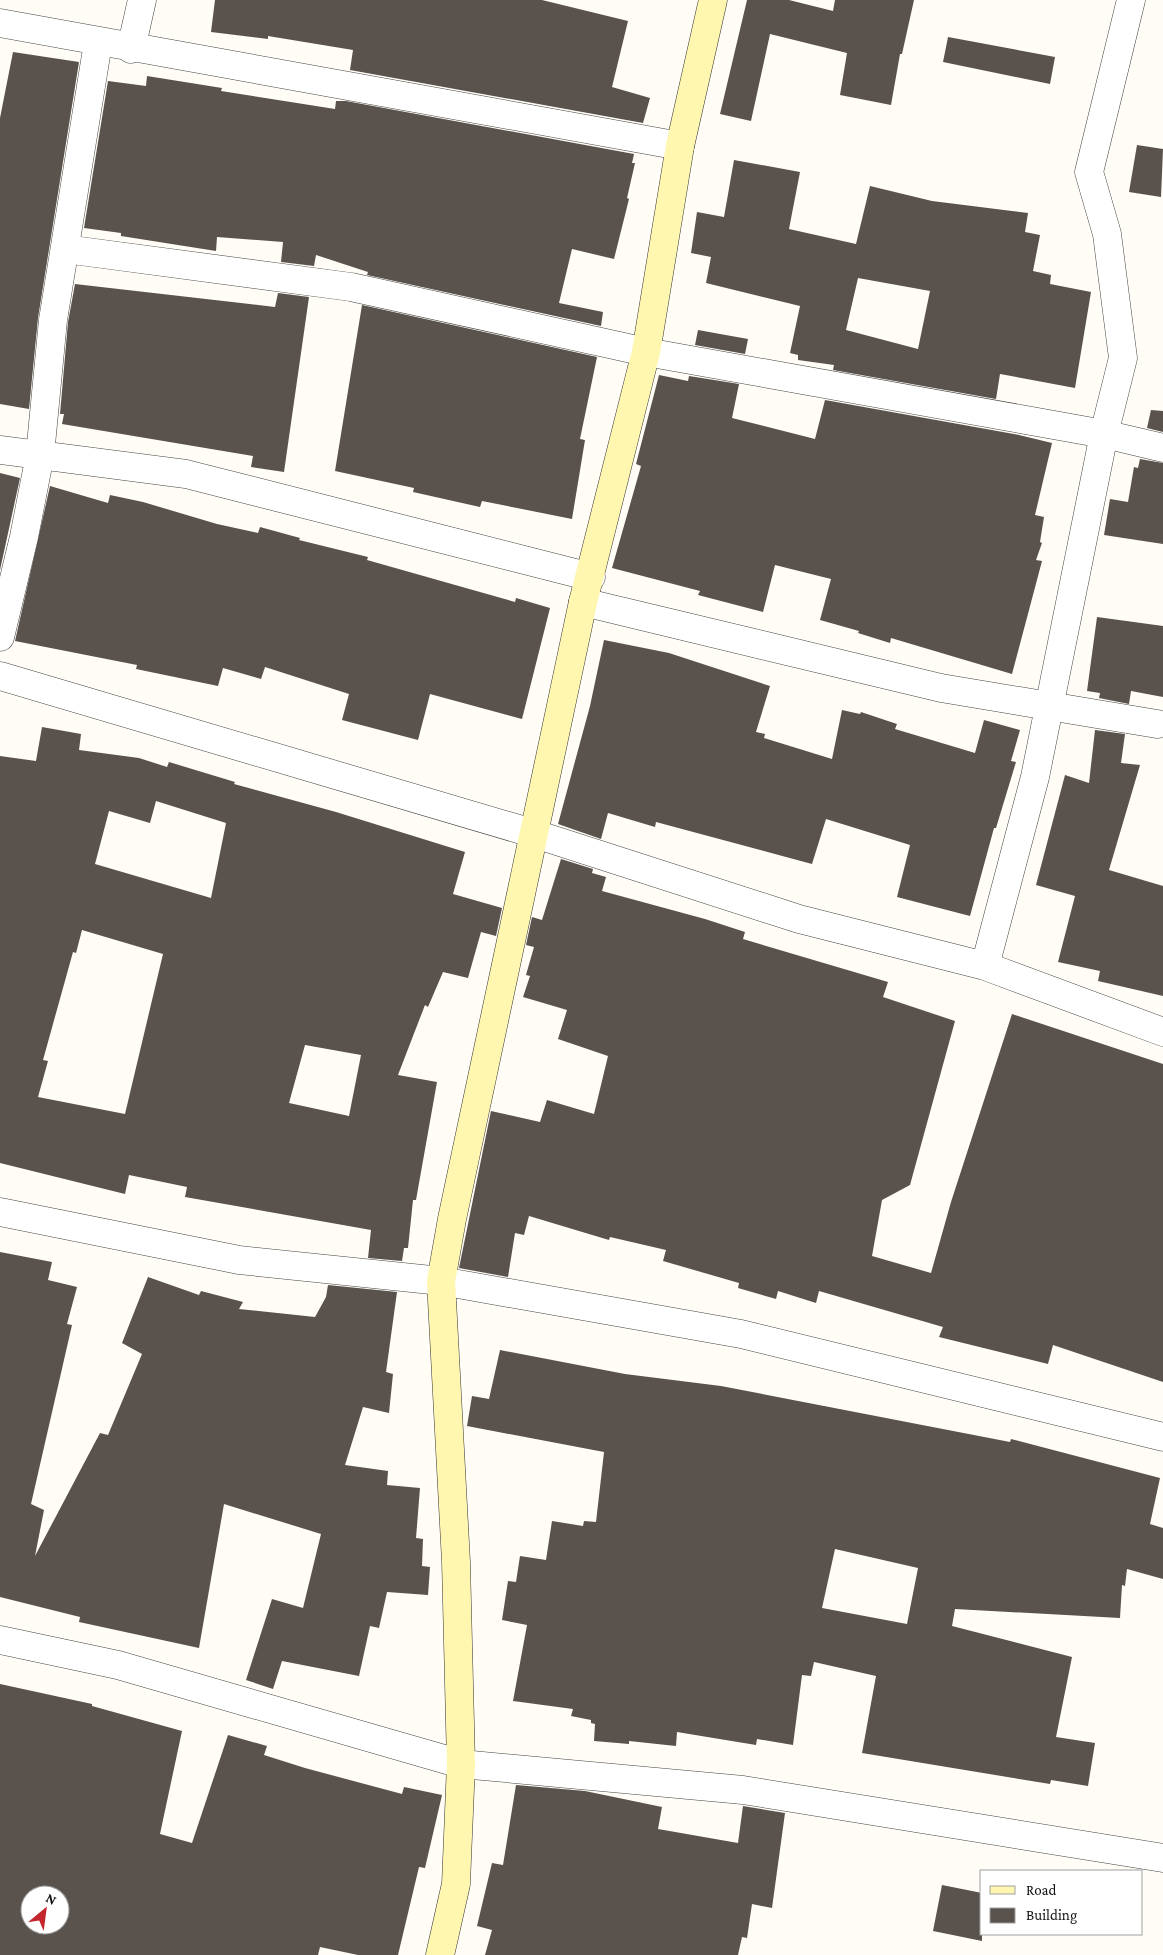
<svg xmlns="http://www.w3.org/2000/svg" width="1163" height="1955" font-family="'Crimson Pro',serif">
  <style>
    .building { fill: #5a524d; fill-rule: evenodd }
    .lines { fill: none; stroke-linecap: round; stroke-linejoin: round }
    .street-casing { stroke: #444; stroke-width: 29 }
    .secondary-casing { stroke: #333; stroke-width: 29 }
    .street { stroke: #fff; stroke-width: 28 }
    .secondary { stroke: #fff6b0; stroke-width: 28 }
  </style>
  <rect width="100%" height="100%" fill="#fffdf5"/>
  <path class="building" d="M215,0H542L628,21L612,87L650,98L643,123L350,70L353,50L268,36V39L211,32Z
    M747,0H789L833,11L835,0H914L902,54H900L891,105L840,95L847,53L770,34L751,121L720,114Z
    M948,37L1055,57L1050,84L943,62Z
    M13,52L79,62L38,318L29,409L0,404V118Z
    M147,76L222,88L221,91L335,109L336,101H346L634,154L632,163H635L627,198L629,199L614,259L572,249L559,303L603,312L601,326L367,275L368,272L316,255L314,266L281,262L283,242L217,237L216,251L121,236V233L84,228L108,81L146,86Z
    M1137,145L1163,149L1161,197L1129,192Z
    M734,160L800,172L789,229L856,244L870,186L932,201L1028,213L1025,232L1040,235L1033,271L1051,275L1050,284L1091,292L1075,388L1000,374L996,399L833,370L834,365L798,360V355L790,353L800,306L706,283L711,257L691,253L697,212L724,217ZM858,278L930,291L918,349L846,330Z
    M75,284L275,307L278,293L309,297L284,472L251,467L253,456L62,424L64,414H60L68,322Z
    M362,305L597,357L580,439L585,440L572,519L482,501L480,507L413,492L414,488L335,471Z
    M698,330L748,339L745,354L695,345Z
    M659,375L688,381L689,376L739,384L732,418L815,439L825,400L1019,435L1052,443L1035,515L1044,517L1040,542L1042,543L1036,560L1042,561L1012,674L891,638L890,643L858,633L859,631L820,620L831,579L775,565L763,612L698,595L700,591L612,568L641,466L636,464Z
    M1151,410L1163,411V432L1147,428Z
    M1140,459L1163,463V544L1104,535L1110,499L1128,502L1134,467L1138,468Z
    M0,473L20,478L0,570Z
    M50,486L108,503L110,495L143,502L217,524L258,533L260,527L300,538L299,540L368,557L367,560L515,602L516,598L550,608L522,719L430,694L418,740L342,720L349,694L265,667L261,679L223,668L218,686L136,669L137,665L15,641Z
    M1097,617L1163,626V697L1131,691L1129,704L1099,698L1100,693L1087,691Z
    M604,640L669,653L770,686L756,732L765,734L764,738L832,759L842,710L860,714L861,712L897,724L895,729L975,753L984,720L1020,730L1011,761L1016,762L996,828H994L970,916L897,897L910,845L826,819L812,864L656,822L655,827L608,813L601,839L558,824L590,706Z
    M42,727L81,734L79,750L139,758L167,767L169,762L235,782L234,784L336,812L465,852L453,894L502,908L496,936L481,932L468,978L443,972L428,1007L425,1005L398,1075L437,1082L416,1200H413L408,1248H404L402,1261L368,1258L371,1230L185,1197L187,1187L129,1175L125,1194L0,1163V756L36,761ZM156,801L226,823L211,898L95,864L109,811L150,823ZM82,930L163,954L125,1114L38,1097L48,1061L43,1060L73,952L76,953ZM305,1045L361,1055L349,1116L289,1103Z
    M1095,730L1125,734L1121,763L1140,765L1109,870L1163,886V996L1098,981L1100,971L1058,962L1075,896L1036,885L1065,775L1089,783Z
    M561,859L593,869L592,873L606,877L602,891L705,919L745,932L743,939L888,982L883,997L955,1021L910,1185L882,1200L872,1256L931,1273L951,1202L1012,1014L1163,1064V1382L1053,1345L1048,1364L939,1337L943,1327L819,1291L816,1303L778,1291L776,1299L738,1288L739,1283L663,1261L666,1250L610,1237L609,1240L529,1216L524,1235L515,1233L508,1277L459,1268L491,1111L540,1122L547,1100L594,1114L608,1056L558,1039L567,1010L523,997L530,976L526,975L534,947L526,945L532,917L542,920Z
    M0,1252L52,1262L48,1280L77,1287L67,1324L72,1325L31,1504L44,1510L35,1556L100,1433L108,1435L142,1354L122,1343L148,1277L199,1295L201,1291L243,1302L239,1309L315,1317L326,1297L328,1285L397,1292L386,1372L393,1374L389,1413L363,1407L345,1465L388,1471L387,1485L420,1488L416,1538L423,1539L422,1566L430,1567L428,1595L387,1592L379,1628L370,1626L359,1676L282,1661L273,1689L246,1680L272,1599L303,1608L321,1534L224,1504L199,1648L79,1622L80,1617L0,1597Z
    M500,1350L625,1374L721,1386L1010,1442L1011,1439L1160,1478L1150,1524L1163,1528V1579L1127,1569L1125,1586L1122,1585L1120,1618L955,1609L952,1626L1072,1657L1056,1737L1095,1743L1088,1786L1051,1780L1050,1784L862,1753L876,1676L814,1662L811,1676L802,1675L793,1745L757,1739L756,1745L677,1732L676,1746L629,1741V1744L594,1741L595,1724L591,1723V1720L571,1716L573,1709L513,1701L527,1625L502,1620L508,1581L516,1582L520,1556L546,1560L552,1521L583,1526L584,1521L596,1522L604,1452L467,1426L472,1396L489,1399ZM835,1549L918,1568L907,1624L822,1608Z
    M0,1684L92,1704V1706L182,1731L160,1834L192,1843L228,1735L267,1746L264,1755L305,1768L402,1794L404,1787L442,1795L425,1868L419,1867L398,1955H358L320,1947L318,1955H0ZM30,1895H60V1925H30Z
    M516,1785L585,1791L662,1807L658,1829L738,1843L743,1806L785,1813L772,1908L752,1904L747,1938L742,1937L738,1955H485L492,1930L477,1926L492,1863L503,1865Z
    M942,1885L982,1893V1941L933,1931Z"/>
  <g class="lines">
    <g class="street-casing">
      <path id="street" d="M0,23L680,146
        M131,49L142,0
        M65,249L351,287L646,352L1104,434L1163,448
        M0,450L186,474L591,577
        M583,602L941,688L1157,724
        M0,637L24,537L40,455L53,320L98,43
        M0,676L532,833L799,919L985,966L1163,1032
        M985,966L1035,777L1104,434L1123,358L1107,234L1089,172L1131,0
        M0,1212L239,1260L441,1281L741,1334L1163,1437
        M0,1640L118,1665L461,1764L743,1790L1163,1858"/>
    </g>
    <g class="secondary-casing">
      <path id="secondary" d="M440,1955L456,1884L461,1764L456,1562L441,1281L452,1219L583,602L646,352L680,146L713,0"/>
    </g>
    <use href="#street" class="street"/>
    <use href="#secondary" class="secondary"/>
  </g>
  <rect x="980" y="1870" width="162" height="65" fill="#ffffff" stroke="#a0a0a0"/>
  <rect x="990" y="1886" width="25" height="8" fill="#fff6b0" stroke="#a0a0a0"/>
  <text x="1026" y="1895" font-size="15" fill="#111111">Road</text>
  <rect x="990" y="1908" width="25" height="15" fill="#5a524d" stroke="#a0a0a0"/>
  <text x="1026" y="1920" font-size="15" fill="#111111">Building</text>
  <g transform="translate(45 1910) rotate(29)"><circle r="24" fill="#ffffff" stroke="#a0a0a0"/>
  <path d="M0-4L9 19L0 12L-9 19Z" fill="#c4262e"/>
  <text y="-8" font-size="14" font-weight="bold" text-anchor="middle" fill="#111111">N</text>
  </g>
</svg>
